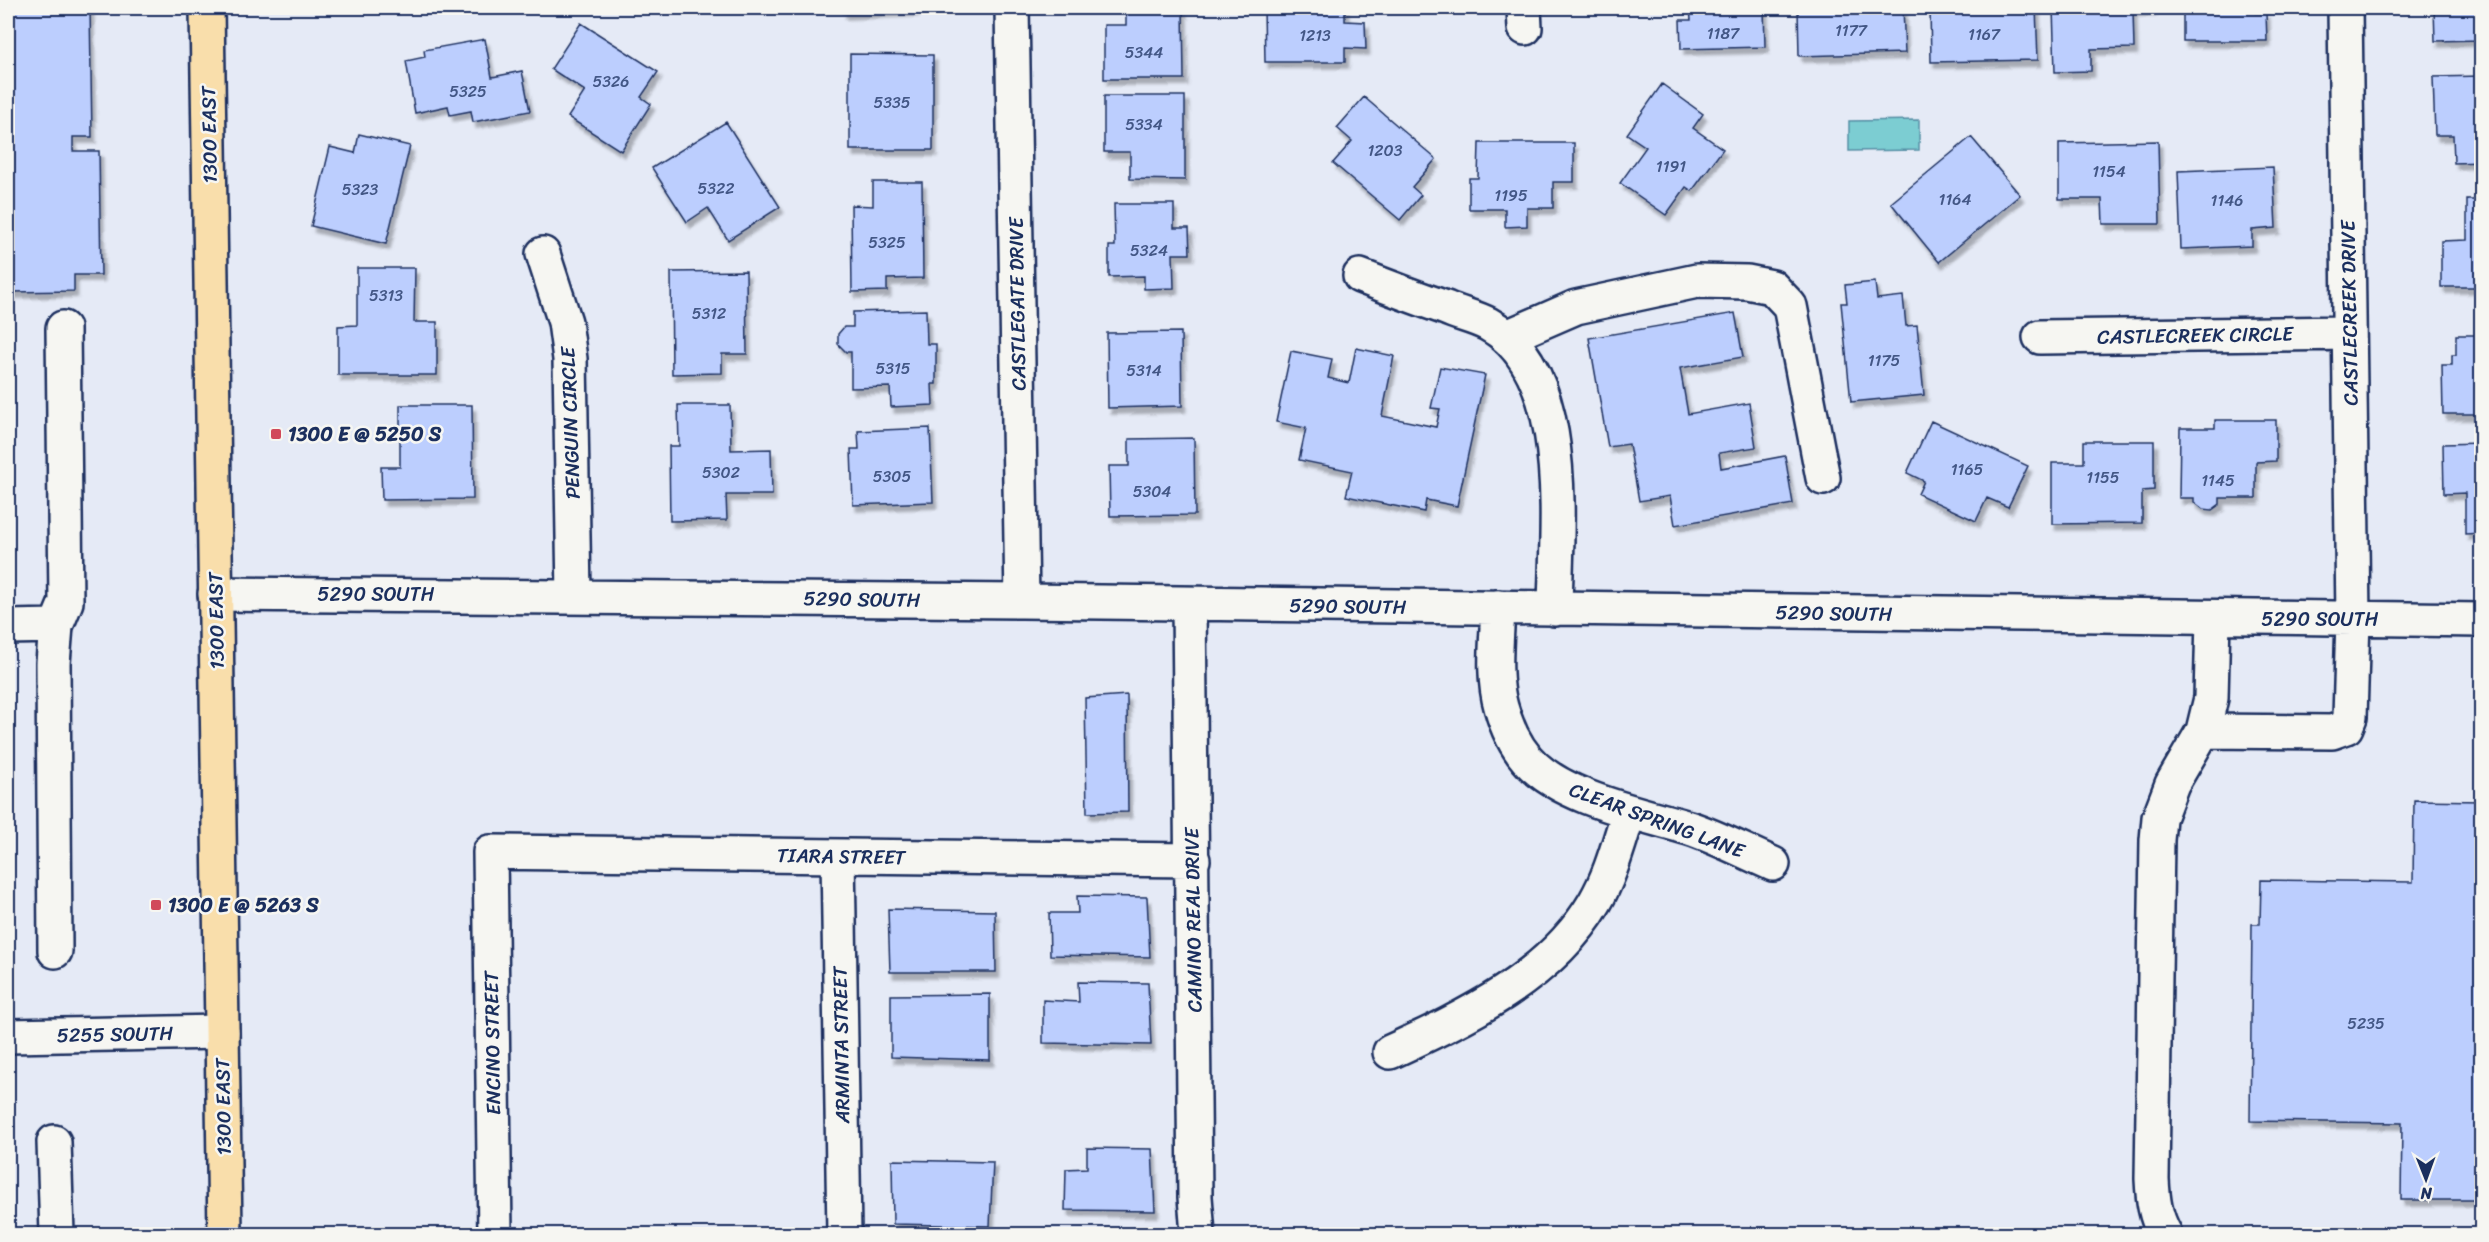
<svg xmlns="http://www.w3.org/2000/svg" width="2489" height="1242" font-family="Sriracha,sans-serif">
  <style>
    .water { fill: #7bcdd2; stroke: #558ea4; stroke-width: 1.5 }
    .building { fill: #bccefe; stroke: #1b2f5e; stroke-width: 1.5; filter: url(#shadow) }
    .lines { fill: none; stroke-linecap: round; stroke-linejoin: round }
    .minor-casing { stroke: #1b2f5e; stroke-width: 38 }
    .major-casing { stroke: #1b2f5e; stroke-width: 38 }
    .minor { stroke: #f6f6f2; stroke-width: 33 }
    .major { stroke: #f9deab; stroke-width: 33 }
    .poi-dot { fill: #d1495b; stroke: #f6f6f2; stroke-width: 2 }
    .labels { text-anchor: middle; stroke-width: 5; stroke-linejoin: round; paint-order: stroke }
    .number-label { font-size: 16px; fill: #435786 }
    .street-label { font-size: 20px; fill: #1b2f5e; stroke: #f6f6f2 }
    .poi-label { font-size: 20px; font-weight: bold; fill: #1b2f5e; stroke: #f6f6f2; text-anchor: start }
  </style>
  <defs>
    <filter id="shadow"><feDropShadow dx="3.5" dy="6" stdDeviation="1.5" flood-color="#0004"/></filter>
  </defs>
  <rect width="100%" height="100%" fill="#e5eaf6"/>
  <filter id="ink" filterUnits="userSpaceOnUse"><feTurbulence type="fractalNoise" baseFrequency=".0167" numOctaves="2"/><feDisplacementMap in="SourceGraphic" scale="12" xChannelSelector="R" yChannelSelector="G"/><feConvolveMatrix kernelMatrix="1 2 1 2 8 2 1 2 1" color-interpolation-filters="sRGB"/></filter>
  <g filter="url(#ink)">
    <path class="water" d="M1919,120V150L1849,151V121Z"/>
    <path class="building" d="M8,8H90L92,137H73V151H99L101,275H74V291L11,292Z
      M843,8H915V10L843,13Z
      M1126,8H1183L1184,79H1104V25H1126Z
      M1264,8H1345V21L1365,22L1366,49L1345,48V62H1265Z
      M1690,8H1764L1765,47L1681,49L1680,20H1691Z
      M1798,8H1903L1905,53L1799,56Z
      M1930,8H2036L2038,60L1931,62Z
      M2053,8H2152V10H2133L2134,48L2091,49V71L2055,72Z
      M2183,8H2255V13H2266L2267,41H2183Z
      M2434,8H2482V40L2435,41Z
      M581,23L658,72L641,97L651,104L621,151L568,117L585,91L551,69Z
      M485,39L492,77L522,71L530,111L473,122L471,111L450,115L448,106L415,113L406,61L425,57L424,50Z
      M850,54L933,55V150H850Z
      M2482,76V162L2454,163L2453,135H2435L2433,77Z
      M1662,84L1703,114L1693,128L1723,149L1692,191L1686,187L1666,215L1620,183L1646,147L1627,134Z
      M1104,96H1185V180L1130,179V152H1104Z
      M1364,97L1436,159L1412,187L1421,195L1400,220L1333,163L1352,141L1337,128Z
      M726,122L780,207L728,240L708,208L687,222L652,168Z
      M359,134L410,146L386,244L311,226L330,147L355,153Z
      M1971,137L2020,195L1939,262L1891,203Z
      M2158,141L2160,224H2103L2102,199H2059V143Z
      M1479,143H1574V182H1553V208H1527V226L1505,227V209H1469V178H1478Z
      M2273,167L2276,228L2252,230V246L2181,249L2178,171Z
      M873,182H922L923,278L887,279V291L852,292L851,205L873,206Z
      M2467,200H2482V287H2441V241L2467,240Z
      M1114,204H1174V228H1189L1190,254H1173L1174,288L1144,289V276L1109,277V246H1115Z
      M357,268H415L414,322H437V375H338V326L357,325Z
      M746,271L747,354H722V373L672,374L671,272Z
      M1875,282L1877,299L1903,296L1906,326L1917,325L1924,395L1851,402L1841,303H1847L1845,285Z
      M926,310L927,344H936V384H932L933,405L891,407L890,387L851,388V352H846L838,344V334L844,327H853V312Z
      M1735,313L1743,357L1680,368L1688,414L1749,403L1756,447L1719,453L1721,468L1785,456L1793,504L1675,525L1670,496L1639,501L1629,444L1608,447L1589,338Z
      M1181,332L1182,406L1108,408L1107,333Z
      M2456,335H2482V414H2443L2442,365H2452V355H2456Z
      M1356,348L1394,356L1382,416L1436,427L1440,409L1431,408L1440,367L1485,375L1457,506L1426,500L1424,512L1346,496L1352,471L1299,460L1306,428L1276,422L1291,351L1332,359L1328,378L1349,383Z
      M400,405H472L473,499L382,500L381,467H400Z
      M678,405H730L731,450L771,449L772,495H726L727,520L670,521L669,446H679Z
      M2215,420H2276V461L2256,462V498H2220V504L2212,510L2203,509L2194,502V498H2179L2180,428H2215Z
      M1931,421L2028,466L2008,507L1987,498L1976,521L1918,494L1924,481L1907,473Z
      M930,428L933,502L853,505L851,449H859L858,431Z
      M1194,438L1195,515L1110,516L1109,466H1129V439Z
      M2084,441H2154V490L2142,491V523L2052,524V463H2084Z
      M2482,443V533L2465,534V493L2444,494L2443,444Z
      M1127,695L1128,812L1087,813L1085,698Z
      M2414,800L2482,801V1200H2401L2402,1123L2250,1121L2252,924H2260L2261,880L2413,882Z
      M1077,896L1147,897L1150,957L1050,955L1049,913H1078Z
      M888,909L995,911L996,972H890Z
      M1078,982L1148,983L1151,1045L1043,1043V1000L1079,1002Z
      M990,994V1060L891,1057V995Z
      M1087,1148L1152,1149L1155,1211L1065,1210L1066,1169L1087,1168Z
      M892,1160L993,1162L990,1226L893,1224Z"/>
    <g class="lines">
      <g class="minor-casing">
        <path id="minor" d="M1012,8L1022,601
          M1524,8L1525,28
          M543,254L565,322L570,359L574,596
          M1360,276C1388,287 1417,298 1446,308C1459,314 1475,317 1488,324C1574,371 1556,527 1555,609
          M1507,337L1576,307L1697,281L1747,282L1772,287L1790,306L1823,478
          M2040,337L2349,333
          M215,594L1022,601L2482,620
          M1189,604L1195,1197L1198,1234
          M1498,607C1497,639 1492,676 1501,707C1506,725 1515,745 1527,759C1560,798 1642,814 1689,828C1717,837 1745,852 1773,864
          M8,627L56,626L66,602L63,328
          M2203,731L2332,732L2346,727L2350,717L2353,619L2345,8
          M838,856L844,1234
          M55,951L53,663L56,626
          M8,1036L222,1032
          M1390,1052C1466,1017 1551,977 1595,902C1611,875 1619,842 1629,812
          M54,1142L57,1234
          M495,1234L490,852L1193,860
          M2165,1234C2155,1216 2153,1200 2152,1179L2157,840L2159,818L2172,784L2203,731L2211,698L2213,618"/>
      </g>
      <g class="major-casing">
        <path id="major" d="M207,8L225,1234"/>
      </g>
      <use href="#minor" class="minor"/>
      <use href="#major" class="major"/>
    </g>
  </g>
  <g class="poi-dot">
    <rect x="270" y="428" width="12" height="12" rx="3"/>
    <rect x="150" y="899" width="12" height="12" rx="3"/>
  </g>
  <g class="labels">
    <g class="number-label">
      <text x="1851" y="36">1177</text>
      <text x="1723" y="39">1187</text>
      <text x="1984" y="40">1167</text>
      <text x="1315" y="41">1213</text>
      <text x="1144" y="58">5344</text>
      <text x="611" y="87">5326</text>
      <text x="468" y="97">5325</text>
      <text x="892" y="108">5335</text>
      <text x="1144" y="130">5334</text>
      <text x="1385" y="156">1203</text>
      <text x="1671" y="172">1191</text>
      <text x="2109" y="177">1154</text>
      <text x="716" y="194">5322</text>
      <text x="360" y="195">5323</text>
      <text x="1511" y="201">1195</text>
      <text x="1955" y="205">1164</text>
      <text x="2227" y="206">1146</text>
      <text x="887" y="248">5325</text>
      <text x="1149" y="256">5324</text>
      <text x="386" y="301">5313</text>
      <text x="709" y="319">5312</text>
      <text x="1884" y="366">1175</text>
      <text x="893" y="374">5315</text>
      <text x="1144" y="376">5314</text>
      <text x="1967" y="475">1165</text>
      <text x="721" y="478">5302</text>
      <text x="892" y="482">5305</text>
      <text x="2103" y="483">1155</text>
      <text x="2218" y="486">1145</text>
      <text x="1152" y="497">5304</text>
      <text x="2366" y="1029">5235</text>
    </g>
    <g class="street-label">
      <text transform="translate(209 135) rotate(-91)" y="7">1300 EAST</text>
      <text transform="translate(1017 304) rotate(-91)" y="7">CASTLEGATE DRIVE</text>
      <text transform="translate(2349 313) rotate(-91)" y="7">CASTLECREEK DRIVE</text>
      <text transform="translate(2195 335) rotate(-1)" y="7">CASTLECREEK CIRCLE</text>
      <text transform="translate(570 423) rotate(-92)" y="7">PENGUIN CIRCLE</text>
      <text x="376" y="601">5290 SOUTH</text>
      <text transform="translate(862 599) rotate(1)" y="7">5290 SOUTH</text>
      <text transform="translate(1348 606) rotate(1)" y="7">5290 SOUTH</text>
      <text transform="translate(1834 613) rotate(1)" y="7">5290 SOUTH</text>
      <text x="2320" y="626">5290 SOUTH</text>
      <text transform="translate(216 621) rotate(-91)" y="7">1300 EAST</text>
      <text transform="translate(1657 820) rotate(20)" y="7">CLEAR SPRING LANE</text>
      <text transform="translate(841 856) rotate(1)" y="7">TIARA STREET</text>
      <text transform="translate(1193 920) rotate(-91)" y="7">CAMINO REAL DRIVE</text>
      <text transform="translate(115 1034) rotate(-1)" y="7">5255 SOUTH</text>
      <text transform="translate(492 1043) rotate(-91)" y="7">ENCINO STREET</text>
      <text transform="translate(841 1045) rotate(-91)" y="7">ARMINTA STREET</text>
      <text transform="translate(223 1107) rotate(-91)" y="7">1300 EAST</text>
    </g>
    <g class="poi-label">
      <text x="288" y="441">1300 E @ 5250 S</text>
      <text x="168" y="912">1300 E @ 5263 S</text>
    </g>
  </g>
  <rect width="2489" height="1242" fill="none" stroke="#f6f6f2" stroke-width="30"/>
  <rect x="15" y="15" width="2459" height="1212" fill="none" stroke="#1b2f5e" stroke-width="2" filter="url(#ink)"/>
  <g transform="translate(2426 1179) rotate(179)" stroke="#f6f6f2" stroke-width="4.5" paint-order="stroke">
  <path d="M0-4.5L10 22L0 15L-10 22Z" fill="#1b2f5e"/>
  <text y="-9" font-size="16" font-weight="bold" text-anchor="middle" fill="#1b2f5e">N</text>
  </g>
</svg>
